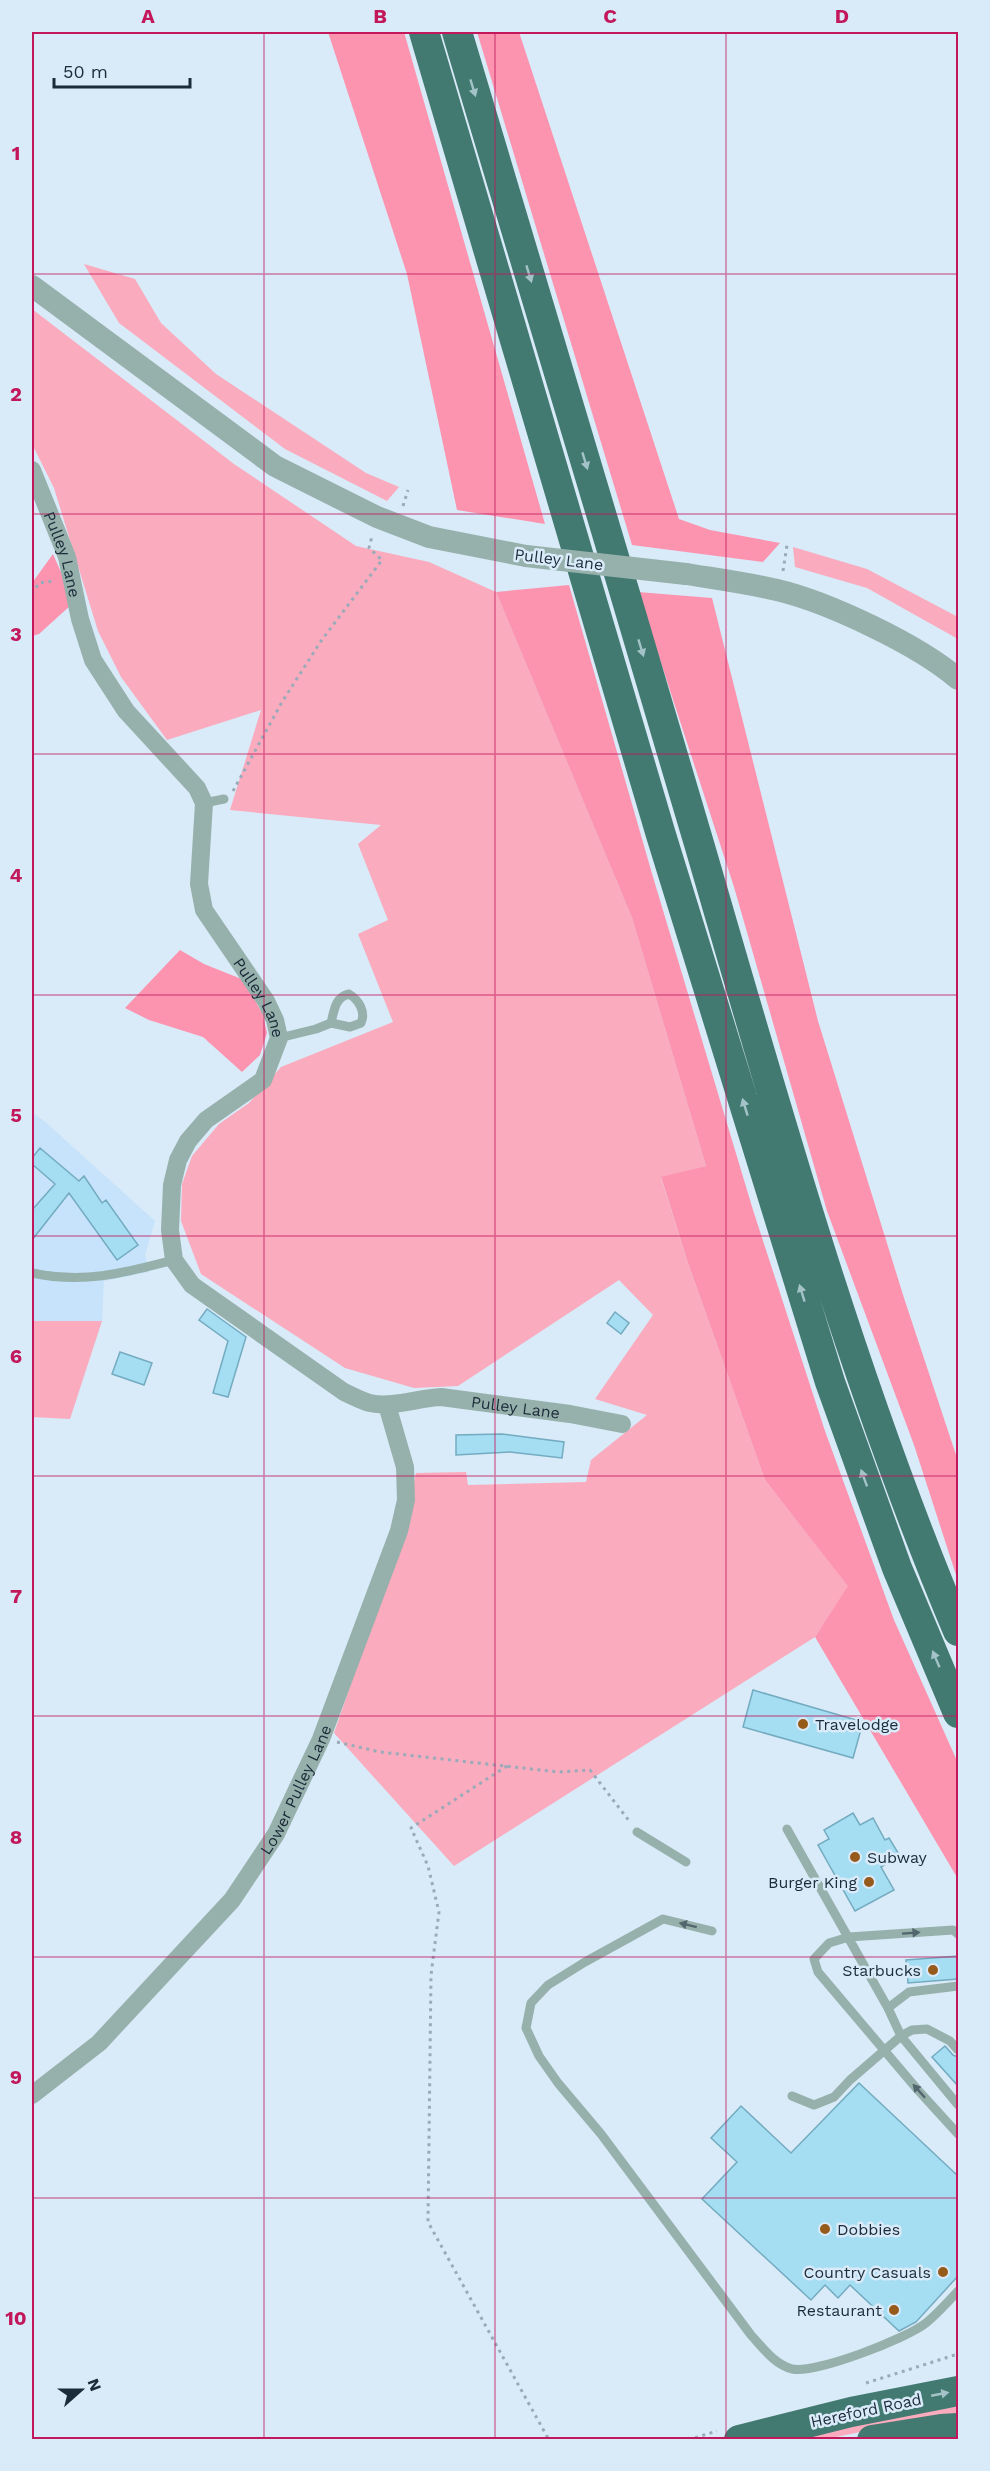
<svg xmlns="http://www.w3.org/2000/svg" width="990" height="2471" font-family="'Work Sans',sans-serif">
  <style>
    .built { fill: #c6e3fb }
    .green { fill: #faabbe }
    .forest { fill: #fc94b0 }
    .building { fill: #a5ddf2; stroke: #73abc0; stroke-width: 1.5 }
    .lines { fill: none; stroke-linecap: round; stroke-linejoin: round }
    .path { stroke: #99aab8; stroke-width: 3; stroke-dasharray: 3 4.5; stroke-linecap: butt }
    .service { stroke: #96b1ac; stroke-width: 9 }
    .minor { stroke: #96b1ac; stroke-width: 18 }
    .tertiary { stroke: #96b1ac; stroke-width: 22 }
    .trunk { stroke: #427a72; stroke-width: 30 }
    .tertiary-bridge { stroke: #96b1ac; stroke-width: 22 }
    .oneway { fill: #a4c3c9 }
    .oneway2 { fill: #52676d }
    .grid { fill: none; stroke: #c2185b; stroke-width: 1.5; stroke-opacity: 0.55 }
    .poi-dot { fill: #965b1a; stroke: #d9eaf8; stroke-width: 2 }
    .labels { text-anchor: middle; stroke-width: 5; stroke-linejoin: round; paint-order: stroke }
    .street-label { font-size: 16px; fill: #1b2b39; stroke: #d9eaf8 }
    .poi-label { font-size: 16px; fill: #1b2b39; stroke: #d9eaf8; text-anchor: end }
    .neatline { fill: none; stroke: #c2185b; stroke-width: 2 }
    .grid-label { font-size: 20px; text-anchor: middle; font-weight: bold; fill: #c2185b }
  </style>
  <rect width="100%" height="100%" fill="#d9eaf8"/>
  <path class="built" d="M32,1113L43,1120L155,1221L145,1255L149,1272L104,1281L102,1321H32Z"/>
  <path class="green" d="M84,264L135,279L161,323L216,374L366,473L399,487L387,501L285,449L119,323Z
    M32,309L234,464L356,546L429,562L496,592L632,918L706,1166L661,1178L688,1263L765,1480L849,1586L815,1637L454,1866L334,1733L399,1544L416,1473L466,1472L468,1485L586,1482L591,1460L647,1415L595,1399L653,1315L619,1280L458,1386L414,1388L345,1368L201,1274L181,1221L182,1184L192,1156L219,1124L249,1103L281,1067L393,1022L358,934L388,920L358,844L381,825L230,810L261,710L167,740L121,677L98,631L54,488L32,444Z
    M793,547L867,569L958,617V639L867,588L795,567Z
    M32,1321H102L70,1419L32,1417Z
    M958,2406V2415L885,2427L826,2439L792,2440L838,2428Z"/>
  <path class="forest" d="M328,32H404L545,524L457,510L407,274Z
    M477,32H519L679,519L710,530L780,543L763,562L632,545Z
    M53,554L64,579L71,605L39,634L32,636V583Z
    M569,585L653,877L753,1210L825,1431L894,1620L958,1763V1879L815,1637L848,1586L765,1480L688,1263L661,1177L706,1166L632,918L496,592Z
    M638,592L712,598L818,1021L904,1298L958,1461V1581L914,1445L827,1211L734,887Z
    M180,950L204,964L244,980L263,1015L267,1033L260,1055L242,1072L203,1037L149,1020L125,1008Z"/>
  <path class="building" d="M40,1148L79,1181L84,1176L102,1203L106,1200L138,1245L117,1260L69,1193L32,1240V1210L55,1184L32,1164V1158Z
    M207,1309L246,1337L228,1397L213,1393L228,1341L199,1320Z
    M615,1312L629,1323L621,1334L607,1323Z
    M120,1352L152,1363L144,1385L112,1374Z
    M502,1434L564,1442L562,1458L510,1452L456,1455V1435Z
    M753,1690L863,1722L853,1758L743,1727Z
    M853,1813L860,1825L873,1818L885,1840L889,1838L900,1856L881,1867L894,1890L855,1911L818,1845L829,1839L824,1830Z
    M958,1956V1979L908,1983L906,1960Z
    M945,2046L953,2055L958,2057V2086L932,2057Z
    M859,2083L958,2176V2276L916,2322L899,2331L850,2285L838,2298L825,2285L811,2300L702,2199L737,2162L711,2138L741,2106L791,2153Z"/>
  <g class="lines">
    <path class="path" d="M403,506L408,490
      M783,571L787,545
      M32,594L39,583L54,581
      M233,791L282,702L321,641L382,560L369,548L372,536
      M337,1742L380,1752L558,1772L590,1770L630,1822
      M507,1766L411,1828L428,1866L439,1912L431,1975L428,2222L549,2440
      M866,2383L958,2354
      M688,2440L717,2431"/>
    <path class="service" d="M204,803L224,799
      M279,1038L316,1029L331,1023C334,1011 335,997 349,994C359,1000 366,1012 361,1023L350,1027L331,1023
      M32,1273C84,1284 124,1273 174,1260
      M787,1829L888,2008L901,2036L958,2105
      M637,1832L686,1862
      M712,1931L663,1919L585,1962L548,1985L531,2003L526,2028L539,2056L558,2083L601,2134L751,2335C763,2348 774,2364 792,2369C815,2374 906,2339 926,2323C937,2314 948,2302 958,2291
      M958,1934L953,1930L849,1937L829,1943L814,1959L818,1972L917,2089L958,2134
      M888,2008L909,1992L958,1986
      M792,2096L814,2105L834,2097L850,2080L901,2036L912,2030L927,2029L950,2041L958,2050"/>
    <g class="minor">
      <path id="s1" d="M32,470L67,557L80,619L93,660L126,711L197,788L204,803L199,884L204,910L266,1001L275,1020L279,1038L263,1080L206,1120L188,1141L178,1160L172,1185L170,1230L174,1260L192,1285L344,1392C353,1396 362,1401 370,1403C393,1408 418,1398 441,1397L570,1414L622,1424"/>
      <path id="s2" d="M32,2095L99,2043L232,1900L276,1834L321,1739L399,1531L406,1500L405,1467L387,1405"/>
    </g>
    <path class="tertiary" d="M32,286L275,466L377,517L429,537L526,556
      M686,574C717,579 747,583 777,590C828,602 919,645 958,679"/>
    <path class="trunk" d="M424,32L661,835L830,1382L897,1568L958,1713
      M457,32C538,303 620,575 700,847C777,1111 851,1377 958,1631
      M739,2440L851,2412L958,2391
      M872,2440L941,2429L958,2428"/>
    <path class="tertiary-bridge" d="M526,556L686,574"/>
  </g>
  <defs><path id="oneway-solid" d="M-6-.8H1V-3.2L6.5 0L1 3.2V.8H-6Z" transform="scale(1.5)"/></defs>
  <g class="oneway">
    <use href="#oneway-solid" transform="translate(473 88) rotate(73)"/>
    <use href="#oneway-solid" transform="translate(529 274) rotate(73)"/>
    <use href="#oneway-solid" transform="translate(585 461) rotate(73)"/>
    <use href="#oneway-solid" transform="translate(641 648) rotate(73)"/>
    <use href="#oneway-solid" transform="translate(745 1107) rotate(-107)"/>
    <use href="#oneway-solid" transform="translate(802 1293) rotate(-107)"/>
    <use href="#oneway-solid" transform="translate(864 1478) rotate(-110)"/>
    <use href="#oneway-solid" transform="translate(936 1659) rotate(-113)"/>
    <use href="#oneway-solid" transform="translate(940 2394) rotate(-11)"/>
  </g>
  <g class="oneway2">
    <use href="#oneway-solid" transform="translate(688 1925) rotate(-166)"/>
    <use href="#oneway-solid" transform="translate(911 1933) rotate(-4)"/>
    <use href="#oneway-solid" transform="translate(919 2091) rotate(-132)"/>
  </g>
  <path class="grid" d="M264,32V2440M495,32V2440M726,32V2440M32,274H958M32,514H958M32,754H958M32,995H958M32,1236H958M32,1476H958M32,1716H958M32,1957H958M32,2198H958"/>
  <g class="poi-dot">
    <circle cx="803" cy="1724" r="6"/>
    <circle cx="855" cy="1857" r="6"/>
    <circle cx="869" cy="1882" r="6"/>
    <circle cx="933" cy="1970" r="6"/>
    <circle cx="825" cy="2229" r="6"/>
    <circle cx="943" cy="2272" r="6"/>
    <circle cx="894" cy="2310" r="6"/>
  </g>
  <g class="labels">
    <g class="street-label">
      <text dy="6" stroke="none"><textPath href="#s1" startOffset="90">Pulley Lane</textPath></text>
      <text transform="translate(559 559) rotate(7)" y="6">Pulley Lane</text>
      <text dy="6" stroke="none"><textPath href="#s1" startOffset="594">Pulley Lane</textPath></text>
      <text dy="6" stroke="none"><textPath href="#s1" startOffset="1296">Pulley Lane</textPath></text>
      <text dy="6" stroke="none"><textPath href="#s2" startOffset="408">Lower Pulley Lane</textPath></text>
      <text transform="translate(866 2410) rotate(-12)" y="6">Hereford Road</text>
    </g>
    <g class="poi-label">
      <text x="815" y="1730" text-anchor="start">Travelodge</text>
      <text x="867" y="1863" text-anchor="start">Subway</text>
      <text x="857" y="1888">Burger King</text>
      <text x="921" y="1976">Starbucks</text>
      <text x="837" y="2235" text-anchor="start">Dobbies</text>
      <text x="931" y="2278">Country Casuals</text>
      <text x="882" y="2316">Restaurant</text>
    </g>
  </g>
  <rect width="990" height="2471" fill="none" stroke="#d9eaf8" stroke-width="66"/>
  <g transform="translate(81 2390) rotate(69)" stroke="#d9eaf8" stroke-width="4.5" paint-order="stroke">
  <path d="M0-4.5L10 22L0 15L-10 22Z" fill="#1b2b39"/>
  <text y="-9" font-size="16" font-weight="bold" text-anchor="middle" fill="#1b2b39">N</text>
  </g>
  <path d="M54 78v9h136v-9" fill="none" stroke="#1b2b39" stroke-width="3"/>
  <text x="63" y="78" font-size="18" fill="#1b2b39" stroke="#d9eaf8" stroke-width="4.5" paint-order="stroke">50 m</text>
  <rect x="33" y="33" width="924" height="2405" class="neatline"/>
  <g class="grid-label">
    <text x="148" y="23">A</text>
    <text x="380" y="23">B</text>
    <text x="610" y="23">C</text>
    <text x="842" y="23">D</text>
    <text x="16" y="160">1</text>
    <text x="16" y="401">2</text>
    <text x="16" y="641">3</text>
    <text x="16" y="882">4</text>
    <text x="16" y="1122">5</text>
    <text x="16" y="1363">6</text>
    <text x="16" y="1603">7</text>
    <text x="16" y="1844">8</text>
    <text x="16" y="2084">9</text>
    <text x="16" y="2325">10</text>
  </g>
</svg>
